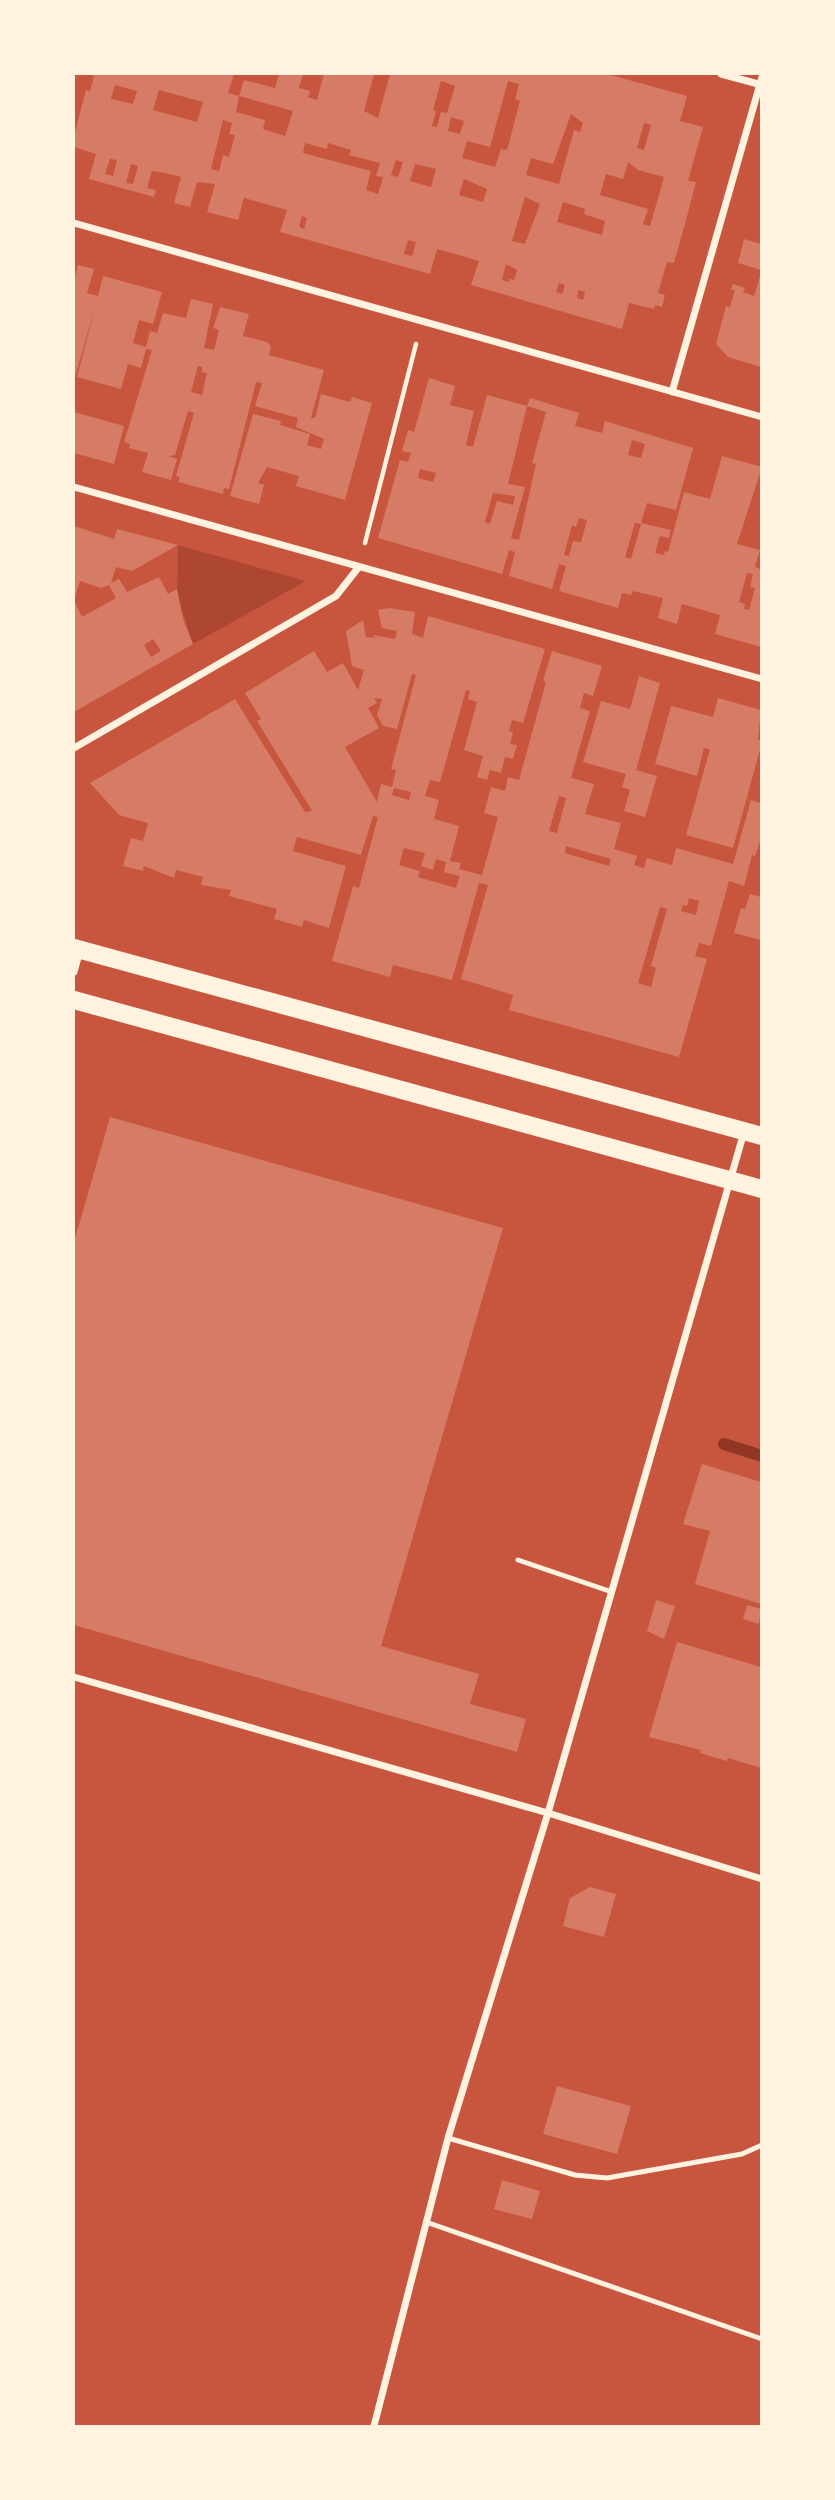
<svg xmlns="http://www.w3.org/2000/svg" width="835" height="2500" font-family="'Crimson Pro',serif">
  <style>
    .green { fill: #ae4732 }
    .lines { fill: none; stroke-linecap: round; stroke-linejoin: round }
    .stream { stroke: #8f3625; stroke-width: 12 }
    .building { fill: #d67c66; fill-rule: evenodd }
    .path { stroke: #fff3e0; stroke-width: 4.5 }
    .service { stroke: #fff3e0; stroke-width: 5 }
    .minor { stroke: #fff3e0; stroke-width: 7 }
    .primary { stroke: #fff3e0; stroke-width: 18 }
  </style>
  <rect width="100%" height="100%" fill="#c8553d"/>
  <path class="green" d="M178,545L306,581L193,644L177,594Z"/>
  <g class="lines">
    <path class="stream" d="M724,1444L762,1456"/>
  </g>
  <path class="building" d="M88,74H234L228,93L239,96L236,112L265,120L263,129L285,136L293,111L239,96L244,80L275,88L279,74H303L299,88L310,91L308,97L317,100L324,74H374L364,111L378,118L390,74H607L687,96L680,121L703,127L688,181L696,182L686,220L674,263L667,262L658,293L665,295L662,307L655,305L654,309L629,303L622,329L471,285L479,261L459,255L437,249L430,274L280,232L287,210L244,198L238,220L207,212L215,184L197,182L190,207L174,203L181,177L161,172L152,171L147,188L156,190L154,197L89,179L96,154L74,147V136L86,90L90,91L94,76ZM441,81L455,86L447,113L441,112L437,127L432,126L436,111L433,110ZM508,81L519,84L515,99L520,101L507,150L501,149L495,167L462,158L467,141L490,147ZM115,85L137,91L133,104L111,99ZM159,90L203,102L197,122L153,110ZM571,114L583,123L580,132L574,130L559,184L526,175L531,158L553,164ZM451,117L464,121L460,134L448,131ZM223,120L232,123L229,134L235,135L229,157L223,155L219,171L211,169ZM644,123L651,125L644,150L637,148ZM305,143L327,149L328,143L351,150L349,155L380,163L376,176L383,177L378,194L366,190L371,171L303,153ZM110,159L117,160L113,176L105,174ZM396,160L403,162L398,177L391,175ZM628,162L638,170L664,177L650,226L643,224L648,209L600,195L606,174L623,179ZM131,164L138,166L133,184L126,183ZM415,164L436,169L431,187L410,181ZM464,179L487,189L483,202L459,195ZM525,197L540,204L525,244L512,241ZM563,202L585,209L584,214L605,221L602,235L557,222ZM302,216L307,218L304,229L299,227ZM408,240L416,242L412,256L404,254ZM506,264L517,270L514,280L509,279V282L502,280ZM559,283L565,285L562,294L556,292ZM578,290L585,292L583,300L577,298Z
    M744,239L761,244V270L738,263Z
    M78,265L94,269L87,293L98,296L103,276L162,292L153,324L139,320L133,343L146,347L150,331L157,333L163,313L186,318L191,299L213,304L204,348L214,350L219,330L213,328L220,307L249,314L243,336L267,342L271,346L269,355L324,370L311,418H315L321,394L350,402L352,397L372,403L345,500L296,486L299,476L267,467L258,483L264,485L259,504L230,496L253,414L281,421L280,425L310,434L307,445L321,449L324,439L296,427L298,418L255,406L262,383L256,382L229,489L224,488L223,494L178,482L180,478L176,476L194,413L188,411L175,455L168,456L177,459L171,480L142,472L148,453L129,448L130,444L124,442L152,350L146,349L141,368L128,364L121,389L77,377L96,304L74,380V280ZM198,366L202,367V372L207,373L202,395L191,392Z
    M761,273V367L728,357L716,344L726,306L730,307L735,290H731L733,284L745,288L743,292L754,296Z
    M429,378L455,386L450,405L474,411L466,445L473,447L487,395L527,406L508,484L525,487L511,538L519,540L536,464L532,463L546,412L527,406L530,398L579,413L575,426L602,433L605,421L693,448L676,510L647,503L641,523L671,530L669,538L660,536L655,553L664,555L665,551L668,552L684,492L710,499L722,456L762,467L737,544L760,550L755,567L761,569V647L715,634L720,615L682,604L677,624L658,618L663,598L633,591L631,595L622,593L618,608L559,591L566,566L559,564L552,589L509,576L515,552L509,550L502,574L378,538L400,460L408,462L411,453L402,451L408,430L414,432ZM632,440L645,444L641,458L628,455ZM420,469L436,473L433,482L418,478ZM493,493L515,496L513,505L497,501L490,524L485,522ZM579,518L587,520L581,542L573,541L569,556L564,555L572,525L576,527ZM635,523L641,524L631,559L625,557ZM747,573L753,574L750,587L755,588L749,610L744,609L745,604L739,602Z
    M74,412L124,426L114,464L74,453Z
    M74,526L114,539L117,529L178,545L132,571L116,567L111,583L119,579L127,592L159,577L168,594L177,589L183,619L193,644L74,712ZM80,581L101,588L109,585L116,598L82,617L74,600ZM153,639L161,651L151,657L144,645Z
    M389,608L415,612L412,634L423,638L428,616L545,649L523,723L512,720L509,731L513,732L510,744L517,745L513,759L505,757L501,773L490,770L487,780L477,777L483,756L464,750L477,702L468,699L470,691L466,690L440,782L430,780L425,796L439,800L434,819L459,826L450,861L461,863L459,869L482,875L498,817L484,813L491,787L505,791L508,777L519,780L546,682L543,681L552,651L602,666L593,696L584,693L580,708L590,711L571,778L594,784L585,814L621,823L614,849L637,856L634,865L644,868L647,858L672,865L676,848L733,864L751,800L761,803V839L755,856L752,855L744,886L729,881L711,946L699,943L695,956L707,959L679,1057L509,1010L513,995L461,979L488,885L479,883L452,980L393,965L390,977L332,961L353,886L359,888L378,817L373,816L361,855L297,837L293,851L346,866L329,928L304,920L302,927L274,919L277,909L229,896L231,890L201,885L203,877L176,870L174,878L144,866L143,871L123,866L131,838L143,841L148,823L119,815L90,783L235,699L305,812L312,811L257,721L261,719L245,693L314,651L327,672L343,663L358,690L364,670L352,666L346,631L363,620L366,637L375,638L373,635L395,639L397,631L382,628L378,610ZM412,674L416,675L391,769L396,770L392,787L381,784L377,802L345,747L379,728L368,708L377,703L374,698L382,699L377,715L383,726L397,729ZM394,788L411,792L409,800L392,795ZM559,796L566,798L557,833L549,831ZM566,846L611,859L609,866L565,853ZM404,848L425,853L421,866L433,870L436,859L446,862L444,872L460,876L456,888L418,877L420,871L399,865ZM689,898L699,901L696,915L681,911L683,905L687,906ZM660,907L667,909L651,966L656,968L651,987L638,983Z
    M639,676L660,683L636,770L657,776L645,817L624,811L630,790L622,787L626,774L583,762L601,701L630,709Z
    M718,698L761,710L758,740H761V746L733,848L686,835L710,749L704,748L697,776L655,764L671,706L713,717Z
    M750,894L761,897V940L734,933L741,908L745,909Z
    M110,1117L503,1228L381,1646L479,1674L470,1704L526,1719L517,1752L74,1625V1242Z
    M702,1464L761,1482V1604L695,1584L710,1531L683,1524Z
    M656,1600L675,1606L664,1639L647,1631Z
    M747,1605L761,1609L759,1624L743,1619Z
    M677,1642L761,1667V1768L728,1758L727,1761L700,1753L701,1750L649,1737Z
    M590,1887L616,1894L604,1937L563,1926L570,1898Z
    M557,2086L631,2106L617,2154L543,2134Z
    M502,2180L540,2191L532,2219L494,2209Z"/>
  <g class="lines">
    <path class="path" d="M365,543L416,344"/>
    <path class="service" d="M518,1560L612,1592
      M448,2138L575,2175L607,2178L742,2154L762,2145
      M426,2222L762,2339"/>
    <path class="minor" d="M721,74L762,85
      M74,223L762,417
      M672,392L762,77
      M74,487L762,679
      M74,748L336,596L358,568
      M74,972L80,950
      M74,1677L548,1813L762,1879
      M374,2426L448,2138L548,1813L744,1132"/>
    <path class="primary" d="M74,948L762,1136
      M74,1000L762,1189"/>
  </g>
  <rect width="835" height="2500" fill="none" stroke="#fff3e0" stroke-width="150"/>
</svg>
